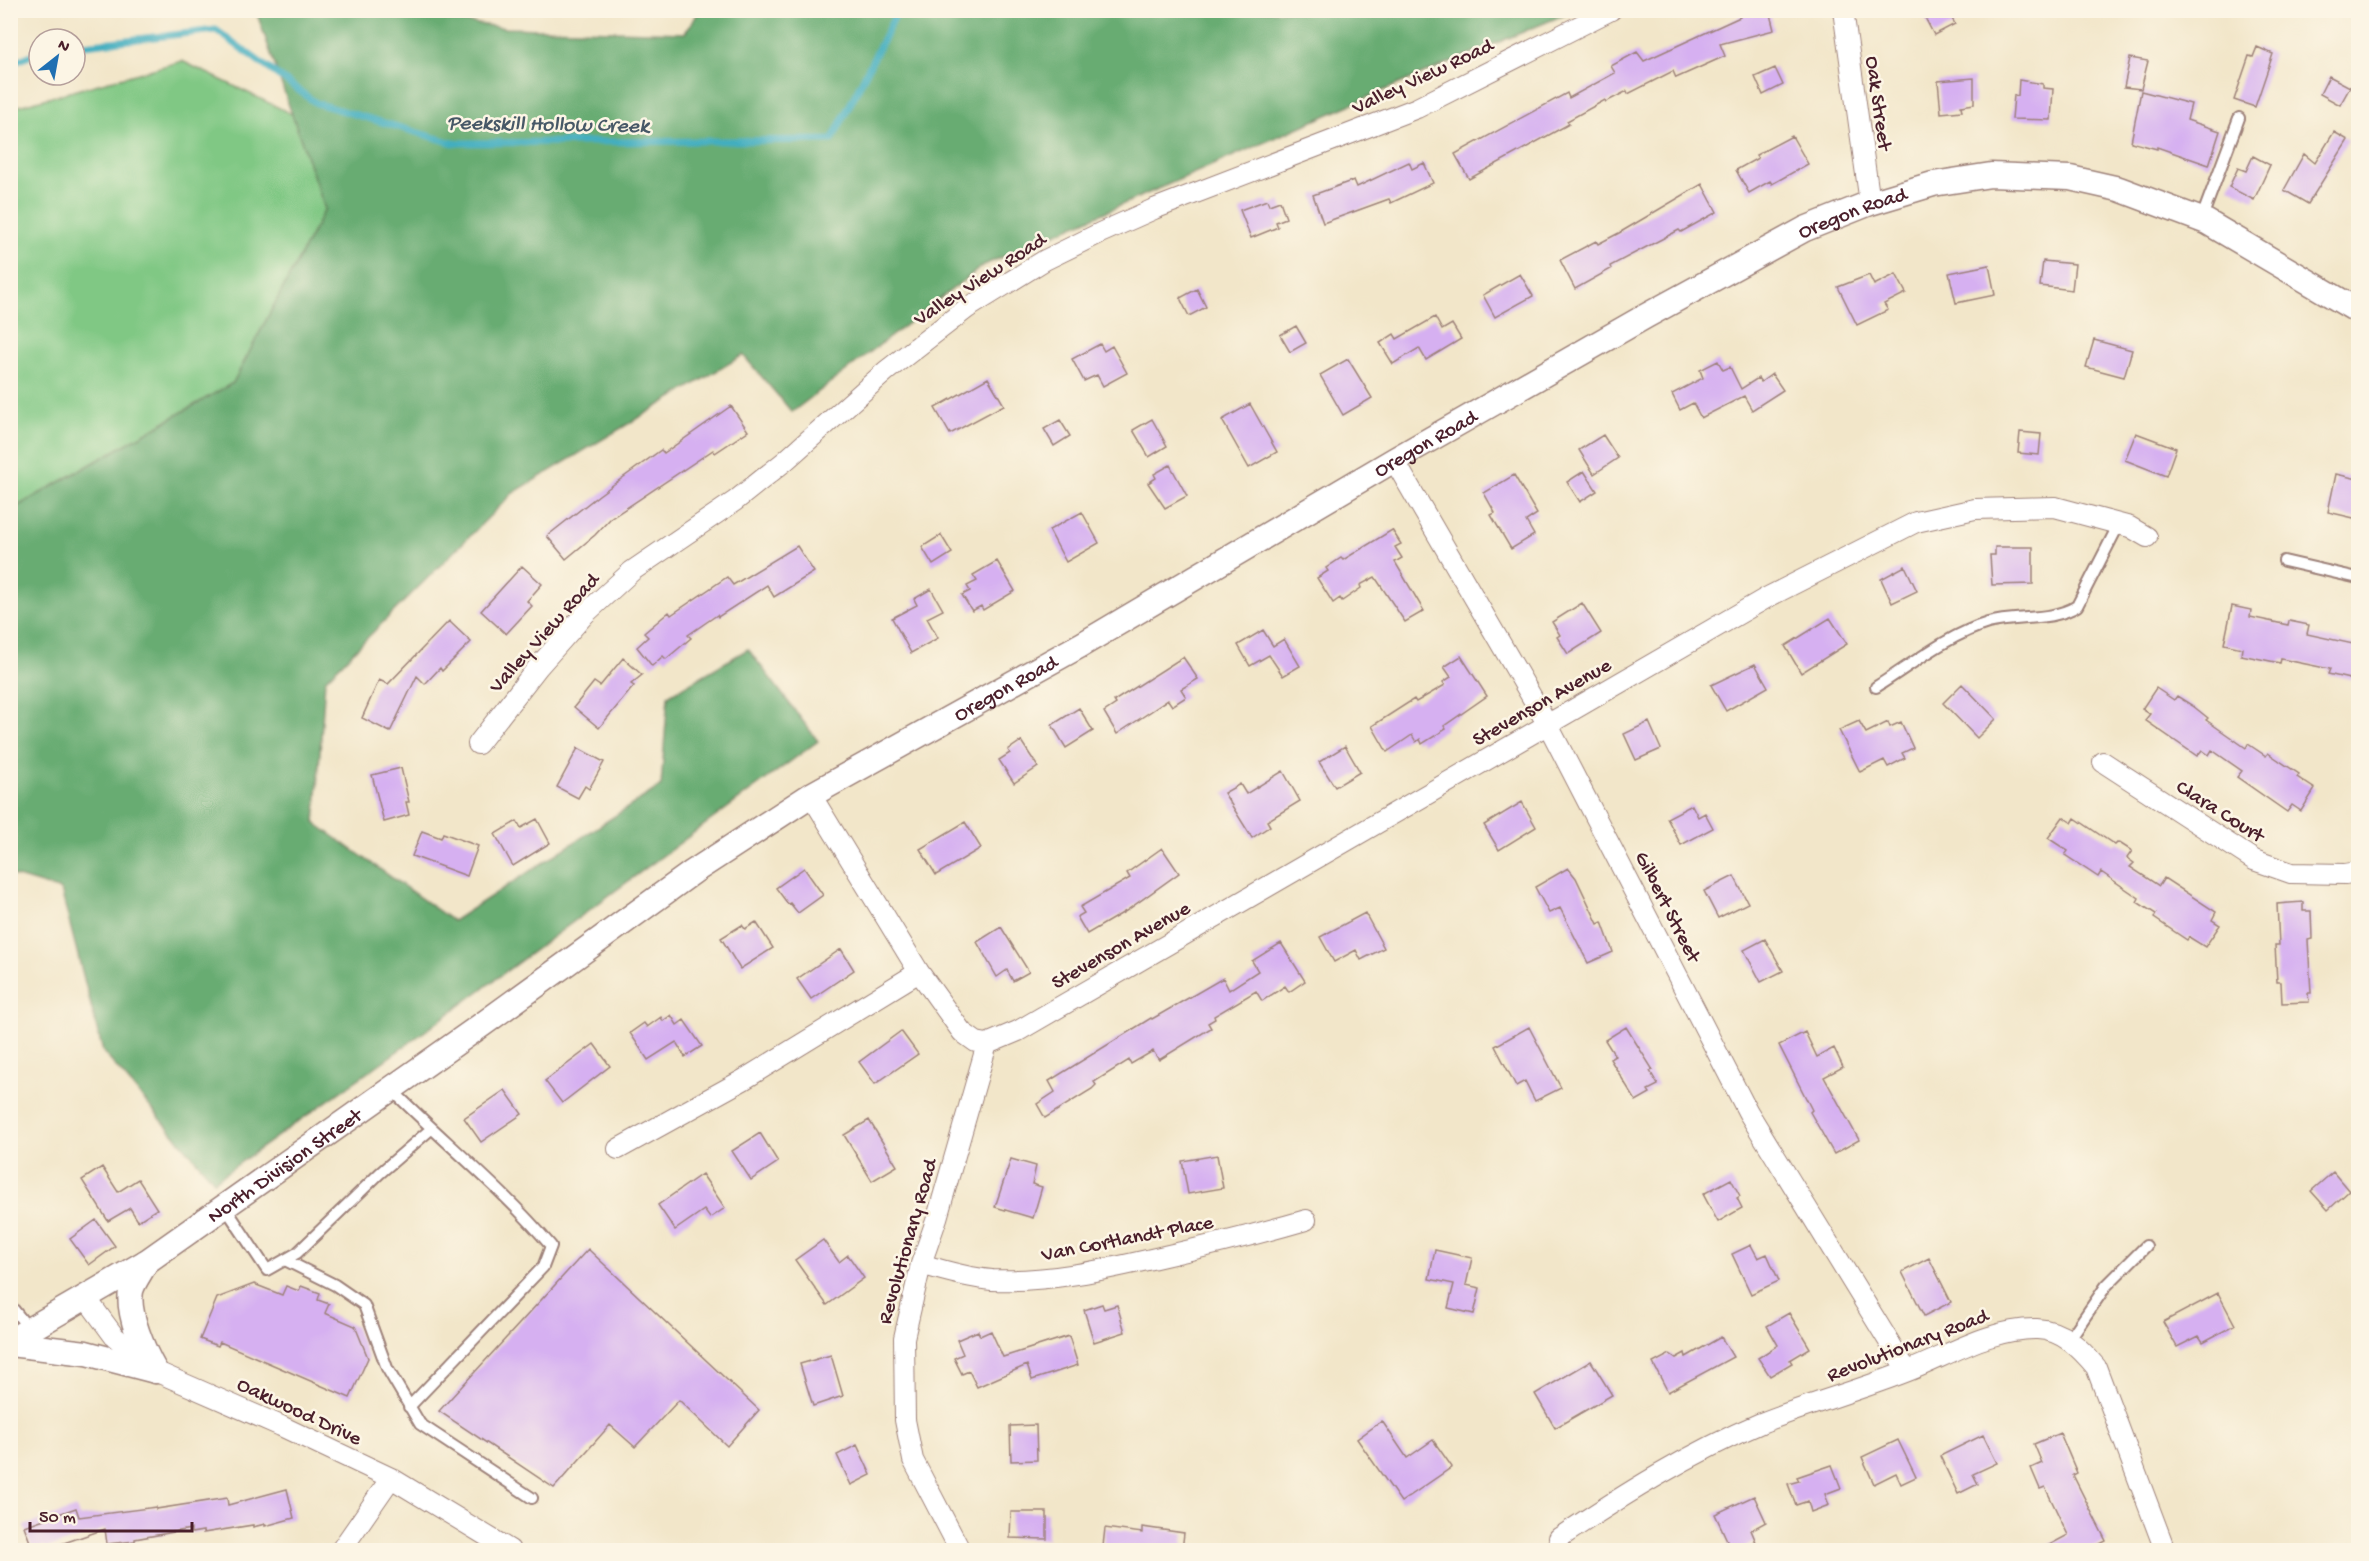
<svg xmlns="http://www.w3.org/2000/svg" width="2369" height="1561" font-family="'Gochi Hand',sans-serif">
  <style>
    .green { fill: #80c884; stroke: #657458; stroke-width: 1.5 }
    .forest { fill: #68ac72; stroke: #59664e; stroke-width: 1.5 }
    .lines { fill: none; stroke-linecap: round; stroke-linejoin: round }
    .stream { stroke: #42aec0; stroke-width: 7 }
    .building { fill: #d6b0f1 }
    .service-casing { stroke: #9e827a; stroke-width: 14 }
    .minor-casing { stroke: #9e827a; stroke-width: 22 }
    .tertiary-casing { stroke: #9e827a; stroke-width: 27 }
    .service { stroke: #fff; stroke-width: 10 }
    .minor { stroke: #fff; stroke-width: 20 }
    .tertiary { stroke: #fff; stroke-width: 24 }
    .labels { text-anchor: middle; stroke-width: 5; stroke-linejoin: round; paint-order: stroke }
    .street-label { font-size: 21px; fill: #4a1f2b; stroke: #fcf5e5 }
    .water-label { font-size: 22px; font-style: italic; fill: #475867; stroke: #fcf5e5 }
  </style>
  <rect width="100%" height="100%" fill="#fcf5e5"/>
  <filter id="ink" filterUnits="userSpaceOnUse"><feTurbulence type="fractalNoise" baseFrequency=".0167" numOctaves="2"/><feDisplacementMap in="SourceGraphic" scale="12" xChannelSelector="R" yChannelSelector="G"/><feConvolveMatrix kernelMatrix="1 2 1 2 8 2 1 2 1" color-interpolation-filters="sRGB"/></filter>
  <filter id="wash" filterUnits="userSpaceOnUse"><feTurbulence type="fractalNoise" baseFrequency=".008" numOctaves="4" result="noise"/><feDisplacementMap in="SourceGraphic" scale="24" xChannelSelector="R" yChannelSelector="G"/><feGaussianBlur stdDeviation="1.35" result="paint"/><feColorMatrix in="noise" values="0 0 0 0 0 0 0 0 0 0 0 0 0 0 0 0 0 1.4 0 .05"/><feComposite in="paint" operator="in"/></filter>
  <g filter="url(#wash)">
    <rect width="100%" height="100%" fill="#f2e6c9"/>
    <path class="green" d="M182,61L292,114L325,209L233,383L11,510V108Z"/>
    <path class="forest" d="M700,10L1573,11L1375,94L984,265L792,412L743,355L513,493L325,680L315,823L453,921L661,786L668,696L748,649L818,741L405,1046L214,1181L103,1052L61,890L11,875V510L233,383L325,209L256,11H390L506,28L685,33Z"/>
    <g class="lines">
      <path class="stream" d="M75,46L216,30L316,103L453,143L832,140L898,10
        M10,64L39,52"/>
    </g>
    <g id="blocks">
      <path class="building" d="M1738,10H1769L1774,30L1720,44L1725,56L1676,78L1673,71L1628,94L1627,91L1606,102L1605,100L1567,121L1569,124L1469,179L1455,154L1567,93L1569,98L1615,73L1611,66L1637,52L1644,61L1740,17Z
        M1921,10H1947L1955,24L1934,35Z
        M2257,47L2273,54L2255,107L2234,100L2249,56L2253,57Z
        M2130,58L2148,61L2141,89L2124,87Z
        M1775,68L1783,85L1763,95L1755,77Z
        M2329,76L2350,87L2340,105L2320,94Z
        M1974,78V104L1961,106L1962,111L1941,113L1938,81Z
        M2019,80L2043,84V88L2053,89L2051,120L2012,119L2014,95L2018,96Z
        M2141,91L2191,104L2187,120L2220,131L2209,165L2157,147V149L2131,142Z
        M2334,132L2348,140L2308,204L2284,190L2304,154L2315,163Z
        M1792,136L1808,164L1772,184L1770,181L1749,193L1736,170L1758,158L1756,155Z
        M2253,156L2270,165L2254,200L2229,187L2238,168L2246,171Z
        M1409,162L1412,169L1424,163L1433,183L1391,203L1389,199L1323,223L1313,195L1354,180L1357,187Z
        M1702,184L1717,212L1681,232L1679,230L1610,266L1611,269L1575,289L1560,260L1596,241L1598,244L1619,233Z
        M1267,200L1269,205L1280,201L1286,218L1276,222L1278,227L1251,238L1240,210Z
        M2043,261L2075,264L2072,290L2040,286Z
        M1989,265L1995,295L1956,303L1949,273Z
        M1520,274L1533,296L1495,317L1483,295Z
        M1896,274L1906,293L1884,304L1888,310L1857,325L1838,287L1869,275L1874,285Z
        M1197,289L1206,307L1189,316L1180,298Z
        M1435,317L1442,330L1452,324L1461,339L1426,360L1419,348L1393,364L1380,343L1394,334L1397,339Z
        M1296,326L1306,343L1290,352L1280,335Z
        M2094,340L2132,350L2124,377L2086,367Z
        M1100,344L1104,351L1112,346L1127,373L1103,386L1097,375L1084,381L1072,359Z
        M1348,359L1372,398L1343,415L1320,375Z
        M1718,361L1723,370L1730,367L1741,389L1758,378L1761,382L1772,374L1783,390L1752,410L1744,396L1701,418L1693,403L1680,410L1672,394L1703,378L1700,370Z
        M988,378L1004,405L950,434L935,408Z
        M1250,404L1277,452L1249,468L1222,420Z
        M731,406L748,431L715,453L713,450L610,519L595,535L566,559L547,536L599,495L661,450L664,453Z
        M1152,419L1167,446L1149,457L1133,430Z
        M1060,420L1070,436L1054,446L1044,429Z
        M2020,432L2041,434L2039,455L2018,453Z
        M2136,433L2176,448L2166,476L2125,460Z
        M1603,435L1618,458L1594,474L1579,450Z
        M1170,465L1187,496L1165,508L1148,483L1156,478L1154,474Z
        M1584,471L1597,491L1580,502L1567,482Z
        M2336,474L2358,479V519L2328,512Z
        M1514,475L1537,514L1526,521L1534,535L1511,549L1491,515L1495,513L1484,493Z
        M1082,512L1099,543L1066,562L1049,530Z
        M1392,530L1401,544L1395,547L1402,558L1395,562L1424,611L1405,622L1375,577L1360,585L1361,588L1342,601L1340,598L1333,603L1317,578L1328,571L1326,568L1341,558L1343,560Z
        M941,535L952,553L933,565L922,547Z
        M797,546L814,572L774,597L767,585L718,617L717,615L688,635L691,638L666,659L663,656L652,666L637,647L648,637L644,633L669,612L671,615L727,577L733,585Z
        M1995,547H2033V584L1992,585L1990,555H1995Z
        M997,561L1015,591L983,610L981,606L972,611L962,595L970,591L967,586L977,581L973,575Z
        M522,566L542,584L527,601L532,606L506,634L481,611Z
        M1905,566L1917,591L1892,603L1881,579Z
        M931,589L943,610L927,618L938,638L911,653L892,618L917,605L914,599Z
        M1582,603L1601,633L1568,654L1557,637L1560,635L1552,622Z
        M2232,606L2251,610L2250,617L2288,625L2289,621L2309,625L2307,634L2358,645V681L2328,674L2330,669L2281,659L2280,663L2241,655L2242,648L2224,644Z
        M1830,618L1847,644L1801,673L1785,646Z
        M449,621L471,642L442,671L440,668L425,684L417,676L390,732L362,718L379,680L388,684Z
        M1263,630L1273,646L1284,639L1300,666L1283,676L1269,655L1250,666L1238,645Z
        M1461,656L1487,696L1444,726L1446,729L1422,744L1420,739L1416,742L1412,735L1387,752L1372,726L1414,699L1416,702L1445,685L1443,682L1451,677L1444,667Z
        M1183,657L1198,679L1181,689L1186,697L1172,706L1168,700L1117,734L1104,712L1116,704L1114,701Z
        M623,658L642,675L631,684L634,686L599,728L574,707L594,682L600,686Z
        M1755,664L1768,687L1726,711L1711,685Z
        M1962,684L1996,719L1977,738L1943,703Z
        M2156,688L2174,700L2177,696L2193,706L2208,718L2206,720L2246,748L2248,744L2266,756L2268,753L2299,774L2297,777L2315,789L2301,811L2292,805L2287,812L2237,777L2242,771L2212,750L2209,755L2202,750L2197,756L2145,720L2150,714L2142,709Z
        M1079,708L1093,731L1066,748L1052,725Z
        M1859,721L1866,733L1888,722L1890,727L1901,722L1913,748L1902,753L1905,758L1888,767L1884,760L1860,772L1839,730Z
        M1649,722L1661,749L1636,760L1624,734Z
        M1021,741L1038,767L1014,783L999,760L1010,753L1008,750Z
        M1345,746L1360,772L1335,787L1319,762Z
        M578,748L604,762L589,789L585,786L578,798L557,787Z
        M401,768L409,802H406L409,815L384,822L372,775Z
        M1283,771L1300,801L1267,821L1270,826L1252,838L1224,793L1240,784L1246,794Z
        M1522,802L1536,827L1499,850L1484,825Z
        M1692,805L1698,817L1705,813L1713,828L1681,845L1667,818Z
        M2063,817L2072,823L2075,818L2115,845L2118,842L2132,851L2127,858L2134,863L2130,867L2159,886L2164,878L2216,912L2212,920L2220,925L2205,947L2189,937L2187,940L2154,918L2156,914L2137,902L2139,898L2101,872L2098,877L2065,855L2068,851L2048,838Z
        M537,819L550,843L513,866L495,834L517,821L521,828Z
        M965,822L981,848L936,875L920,849Z
        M422,831L441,838L443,833L478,846L467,876L412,856Z
        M1162,848L1179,873L1126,911L1087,934L1077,917L1084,913L1080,907L1130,878L1127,873Z
        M804,868L823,895L798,913L790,903L788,904L776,888Z
        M1568,868L1576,878L1598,924L1602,922L1613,952L1588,963L1560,908L1549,913L1535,887Z
        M1734,876L1748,903L1718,918L1704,891Z
        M2303,902V911H2311L2312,939L2308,940L2311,993H2308L2309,1002L2282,1003L2281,982H2277L2275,945H2279L2277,904Z
        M1365,913L1384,948L1361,960L1356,950L1334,962L1320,937Z
        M756,922L773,948L740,969L721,938L742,925L745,929Z
        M1001,927L1029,972L1013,981L1007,970L997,977L977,942Z
        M1765,939L1783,971L1761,982L1744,950Z
        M1281,943L1305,981L1289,992L1285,986L1262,1001L1256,991L1214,1016L1215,1019L1208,1023L1211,1028L1159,1060L1153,1051L1131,1064L1129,1060L1094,1082L1096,1085L1092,1089L1045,1118L1037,1104L1055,1092L1049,1081L1151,1018L1152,1019L1223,978L1229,990L1258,971L1252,961Z
        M841,949L854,970L811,999L797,979Z
        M671,1015L677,1025L684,1020L702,1046L685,1057L676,1042L648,1060L630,1033L644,1023L647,1027L661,1017L663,1021Z
        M1529,1027L1561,1088L1535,1101L1525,1081L1516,1086L1495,1046Z
        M1626,1027L1653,1070L1650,1071L1658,1085L1648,1090L1650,1093L1636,1101L1610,1059L1615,1056L1605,1040Z
        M901,1031L918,1054L875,1084L859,1062Z
        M1805,1032L1817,1057L1834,1048L1843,1067L1824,1077L1859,1140L1834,1154L1810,1112L1812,1110L1779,1045Z
        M594,1044L610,1066L562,1103L545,1081Z
        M505,1090L522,1114L481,1142L464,1118Z
        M869,1120L897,1166L872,1181L844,1135Z
        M760,1133L778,1162L751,1180L732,1151Z
        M1217,1155L1223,1188L1188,1194L1182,1161Z
        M1011,1159L1036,1166L1032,1184L1042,1187L1033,1218L995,1207Z
        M102,1167L118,1192L138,1179L157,1209L138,1221L130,1208L108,1221L82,1180Z
        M2333,1172L2349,1191L2328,1210L2311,1191Z
        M702,1174L725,1208L710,1218L704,1210L675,1230L658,1205Z
        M1731,1179L1740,1196L1737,1198L1742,1208L1718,1222L1703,1194Z
        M96,1220L115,1246L89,1265L70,1239Z
        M823,1240L839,1262L848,1255L864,1278L827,1305L795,1260Z
        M1751,1245L1758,1258L1767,1254L1779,1281L1751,1294L1732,1254Z
        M588,1249L759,1410L727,1446L679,1400L635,1447L610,1425L554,1488L439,1411Z
        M1435,1250L1472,1258L1466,1285L1480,1288L1474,1314L1448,1308L1454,1284L1429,1279Z
        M1929,1258L1951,1302L1924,1316L1902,1272Z
        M254,1284L282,1295L286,1286L299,1291L301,1286L320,1293L318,1300L329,1304L325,1313L355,1326L368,1358L350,1398L220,1342L218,1346L200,1339L217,1298Z
        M2218,1293L2235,1325L2203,1342L2199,1336L2177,1347L2163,1322Z
        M1102,1304L1104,1309L1117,1305L1125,1332L1094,1342L1084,1310Z
        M1789,1313L1810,1348L1790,1360L1792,1363L1770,1376L1758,1358L1778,1345L1767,1326Z
        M978,1331L980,1336L991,1331L1003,1357L1069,1336L1078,1365L1032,1380L1027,1365L977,1387L969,1371L962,1374L954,1358L963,1354L957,1340Z
        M1721,1337L1733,1357L1668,1392L1653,1363L1670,1354L1676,1358L1685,1353L1686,1357Z
        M831,1355L843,1396L813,1406L800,1364Z
        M1591,1361L1612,1395L1555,1428L1535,1394Z
        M1382,1421L1407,1458L1433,1440L1452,1467L1401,1502L1357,1439Z
        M1036,1425L1037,1460L1011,1461L1010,1426Z
        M2060,1433L2077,1473L2073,1475L2106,1541L2086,1551H2038L2068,1535L2045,1487L2040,1489L2031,1468L2042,1463L2034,1444Z
        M1983,1435L1997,1463L1973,1474L1978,1484L1958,1494L1940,1456Z
        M1898,1440L1916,1477L1901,1484L1896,1473L1874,1484L1862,1457Z
        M857,1445L871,1475L851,1485L837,1455Z
        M1832,1465L1841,1488L1825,1494L1829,1505L1811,1512L1808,1501L1796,1505L1788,1484L1799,1481L1797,1477Z
        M287,1489L294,1518L265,1526V1524L253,1527V1525L203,1533V1531L191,1533V1529L135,1539V1541L107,1544L105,1529L58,1545L46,1548L45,1546L33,1550L24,1526L76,1508L79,1517L156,1507V1509L227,1498L228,1505Z
        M1754,1496L1766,1522L1751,1530L1756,1542L1738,1551H1732L1715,1514Z
        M1011,1512H1047V1539L1010,1538Z
        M1142,1527L1184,1533L1182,1551H1133L1103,1546L1105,1528L1142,1533Z"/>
    </g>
  </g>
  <g filter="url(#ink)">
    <use href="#blocks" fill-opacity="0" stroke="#9e827a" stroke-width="1.5"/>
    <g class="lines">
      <g class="service-casing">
        <path id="service" d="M2201,220L2239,118
          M2284,561L2358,578
          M1876,687C1911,665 1948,635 1988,623C2017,615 2051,622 2077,606L2119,524
          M391,1089C444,1142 503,1189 551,1246L543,1267L409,1407
          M225,1207L267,1270L297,1253L380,1173L431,1129
          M285,1260L335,1285L364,1305L387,1368L420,1424L532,1498
          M10,1305L30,1330
          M2069,1340L2106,1286L2146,1246"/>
      </g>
      <g class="minor-casing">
        <path id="minor" d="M1843,10L1870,203
          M1394,460L1548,725L1748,1112L1907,1371
          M478,744L538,667L585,614L632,571L735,501L785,461L886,371L966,309L1045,260L1100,233L1154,209L1417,108L1611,10
          M2103,762L2254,860L2291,873L2345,874L2358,872
          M811,795L919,972L962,1032L976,1042L987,1044L1018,1031L1768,597L1916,522L1975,509L2055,507L2130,527L2147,537
          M618,1149L743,1080L919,972
          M921,1264C944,1271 968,1278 992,1280C1049,1282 1105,1270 1160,1257C1209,1246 1258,1234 1306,1220
          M86,1298L114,1336L155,1371L281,1426L391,1478L510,1550
          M1559,1538C1623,1495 1690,1453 1761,1423C1809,1404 1860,1390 1908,1371C1949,1355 1991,1328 2037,1329C2063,1330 2081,1349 2096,1367L2165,1550
          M341,1550L391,1478
          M960,1550L913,1460L905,1420L904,1338L921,1264L937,1218L987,1044"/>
      </g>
      <g class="tertiary-casing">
        <g id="tertiary">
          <path d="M146,1262C142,1271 133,1282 131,1291C127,1314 144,1352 155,1371"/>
          <path id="s1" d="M10,1341L146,1262L483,1024L693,872L811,795L1081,645L1394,460L1646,316L1805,229L1870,203L1933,184L1991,175L2070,178L2119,189L2207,222L2358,311"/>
          <path d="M10,1344L86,1353L155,1371"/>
        </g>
      </g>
      <use href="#service" class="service"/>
      <use href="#minor" class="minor"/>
      <use href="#tertiary" class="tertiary"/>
    </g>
  </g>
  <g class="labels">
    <g class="street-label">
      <text transform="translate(1422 75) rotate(-25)" y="7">Valley View Road</text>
      <text transform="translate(1880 103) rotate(82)" y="7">Oak Street</text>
      <text dy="7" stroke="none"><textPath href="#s1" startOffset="2164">Oregon Road</textPath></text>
      <text transform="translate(979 278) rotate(-33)" y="7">Valley View Road</text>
      <text dy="7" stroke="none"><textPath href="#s1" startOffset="1678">Oregon Road</textPath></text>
      <text transform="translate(543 632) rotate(-48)" y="7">Valley View Road</text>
      <text dy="7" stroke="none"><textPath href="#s1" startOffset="1192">Oregon Road</textPath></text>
      <text transform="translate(1541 701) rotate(-30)" y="7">Stevenson Avenue</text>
      <text transform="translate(2221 810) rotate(32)" y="7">Clara Court</text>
      <text transform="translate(1669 906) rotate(63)" y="7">Gilbert Street</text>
      <text transform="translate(1120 944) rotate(-30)" y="7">Stevenson Avenue</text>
      <text dy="7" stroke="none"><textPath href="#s1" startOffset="326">North Division Street</textPath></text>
      <text transform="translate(1127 1237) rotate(-11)" y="7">Van Cortlandt Place</text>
      <text transform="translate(906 1241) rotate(-74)" y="7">Revolutionary Road</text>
      <text transform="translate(1907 1344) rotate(-21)" y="7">Revolutionary Road</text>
      <text transform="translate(300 1410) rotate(25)" y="7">Oakwood Drive</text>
    </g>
    <g class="water-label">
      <text transform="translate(548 122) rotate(1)" y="8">Peekskill Hollow Creek</text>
    </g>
  </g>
  <rect width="2369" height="1561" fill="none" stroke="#fcf5e5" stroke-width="36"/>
  <g transform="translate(57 57) rotate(31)"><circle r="28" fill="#fcf5e5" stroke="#b59f9b" stroke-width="1.5"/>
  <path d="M0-4.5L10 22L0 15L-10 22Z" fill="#1f6fb2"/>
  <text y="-9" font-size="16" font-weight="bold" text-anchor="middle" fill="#4a1f2b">N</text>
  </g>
  <path d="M30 1522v9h162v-9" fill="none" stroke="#4a1f2b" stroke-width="3"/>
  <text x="39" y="1522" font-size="18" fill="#4a1f2b" stroke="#fcf5e5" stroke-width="4.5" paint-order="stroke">50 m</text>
</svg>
